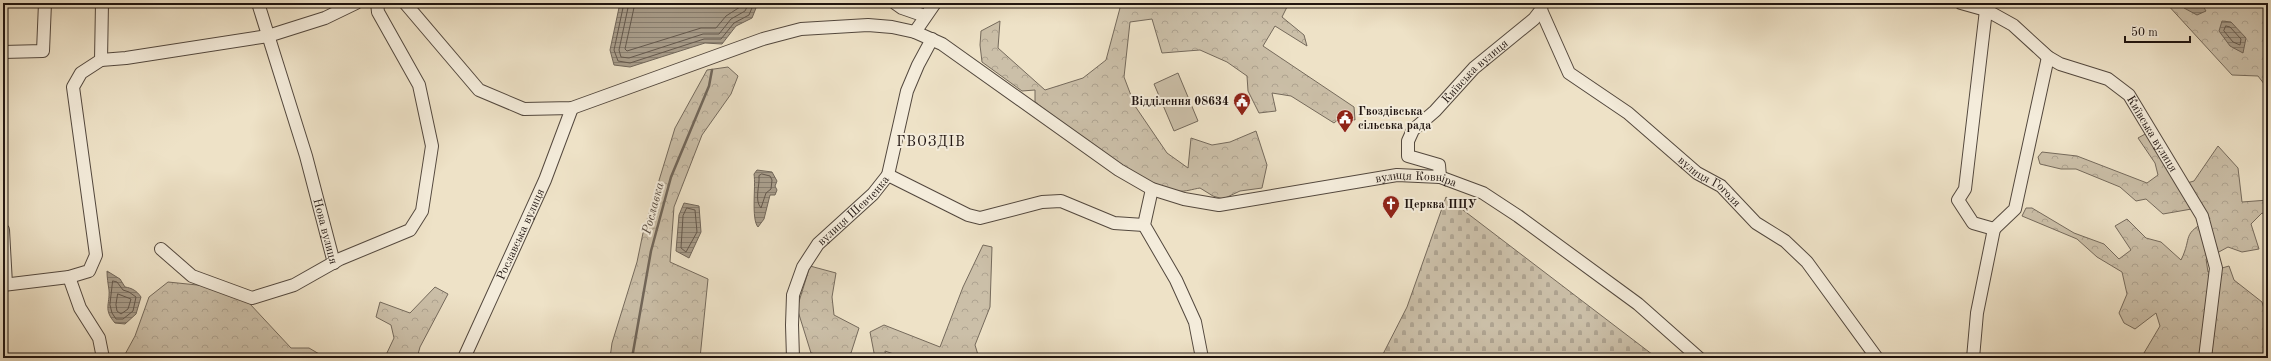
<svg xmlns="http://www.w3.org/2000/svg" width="2271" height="361" font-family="'Old Standard TT',serif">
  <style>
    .forest { fill: url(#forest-crowns); stroke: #756a5c }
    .cemetery { fill: url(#cemetery-stones); stroke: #756a5c }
    .pitch { fill: #cbbfa8; stroke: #756a5c }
    .water { fill: url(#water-rules); stroke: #716659 }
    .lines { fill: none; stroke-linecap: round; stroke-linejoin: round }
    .shore { stroke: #64584c; stroke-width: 1 }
    .stream { stroke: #716659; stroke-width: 2.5 }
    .minor-casing { stroke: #53483e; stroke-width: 14 }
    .minor { stroke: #f4ecdb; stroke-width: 12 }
    .labels { text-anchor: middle; stroke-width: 4; stroke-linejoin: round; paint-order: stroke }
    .street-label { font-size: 12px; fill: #1f1410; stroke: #f4ecdb }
    .poi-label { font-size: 12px; font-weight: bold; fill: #1f1410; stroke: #f4ecdb; text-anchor: start }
    .water-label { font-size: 13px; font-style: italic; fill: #5d5146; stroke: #f4ecdb }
    .quarter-label { font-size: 14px; letter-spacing: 1px; fill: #1f1410; stroke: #f4ecdb }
  </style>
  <defs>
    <pattern id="forest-crowns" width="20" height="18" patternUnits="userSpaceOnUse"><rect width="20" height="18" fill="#cbbfa8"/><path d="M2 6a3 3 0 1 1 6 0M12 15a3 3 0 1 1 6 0" fill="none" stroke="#aea390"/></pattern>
    <pattern id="cemetery-stones" width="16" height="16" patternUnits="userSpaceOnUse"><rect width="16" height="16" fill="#cbbfa8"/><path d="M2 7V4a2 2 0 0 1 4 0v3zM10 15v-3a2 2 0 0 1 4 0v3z" fill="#aea390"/></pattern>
    <pattern id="water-rules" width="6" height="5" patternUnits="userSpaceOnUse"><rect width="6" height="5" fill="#a89c89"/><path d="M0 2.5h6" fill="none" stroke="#887e6f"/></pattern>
  </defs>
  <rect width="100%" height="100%" fill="#eee2c7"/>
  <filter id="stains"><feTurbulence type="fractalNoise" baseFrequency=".005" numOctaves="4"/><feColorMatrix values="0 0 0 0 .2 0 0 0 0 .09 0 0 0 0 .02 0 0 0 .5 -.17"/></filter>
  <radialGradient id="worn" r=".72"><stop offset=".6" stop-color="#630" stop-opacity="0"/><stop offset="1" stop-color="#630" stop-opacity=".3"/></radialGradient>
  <path class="forest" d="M1114,3H1286L1287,7L1282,17L1304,35L1307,46L1275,26L1263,46L1354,107L1355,120L1341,117L1334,123L1291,96L1272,93L1276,111L1259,113L1248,91L1247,76L1227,62L1200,50L1162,53L1152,19L1130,22L1124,77L1135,106L1167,153L1188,168L1191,138L1212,145L1230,142L1256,131L1267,165L1262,188L1240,191L1223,199L1213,196L1200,188C1193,189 1185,192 1178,191C1132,186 1072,130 1035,102V90L1022,91L982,62L980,45L981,31L1000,21L998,48L1045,90L1083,78L1106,60L1120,8Z
    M2166,3H2268V89L2258,76L2232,75Z
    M728,67L738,76L731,94L702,135L674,207L670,262L708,279L700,358H610L612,343L637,262L643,233L675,128L707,70Z
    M2147,133L2180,185L2194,181L2218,146L2238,168L2242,202L2268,200V216L2262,213L2251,224L2259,249L2242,252L2228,247L2206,259L2208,272L2229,266L2234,280L2262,302L2265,312L2268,311V358H2141L2160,326L2156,313L2135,329L2124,323L2119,313L2127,294L2122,272L2097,257L2077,239L2022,216L2026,208H2032L2074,233L2104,244L2119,259L2131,250L2115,226L2127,219L2146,238L2161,242L2181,260C2193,236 2180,235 2210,219L2203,207L2163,214L2146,199L2136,201L2120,187L2076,169H2061L2040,164L2038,157L2042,152L2077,156L2147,183L2158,175L2155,163L2138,138Z
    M983,245L992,247L990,307L975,345L979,358H905L885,351L886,358H875L870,332L884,325L940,347L963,287Z
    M810,266L836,273L832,297L834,315L859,328L851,353L834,358L811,353L797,308Z
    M168,282L236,289L291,348H309L326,358H123L135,336L149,297Z
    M435,287L448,294L420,347L417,358H366V356L385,357L394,338L391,325L376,317L380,302L410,313Z"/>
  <path class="cemetery" d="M1446,197L1657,358H1381L1407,307Z"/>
  <path class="pitch" d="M1178,73L1198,121L1174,131L1154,84Z"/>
  <path class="water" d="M620,3H758L752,18L736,26L722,44L705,43L630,67L614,65L610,50Z
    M2180,3H2201L2206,11L2197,15L2184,8Z
    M2222,21L2231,22L2246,38L2243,53L2230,46L2219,31Z
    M757,170L772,172L777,181L775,186L777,190L775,195H770L764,219L758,227C751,219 756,186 754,174Z
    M684,203L699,206L701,232L689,258L676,251L679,215Z
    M107,271L120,279L125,287C132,288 137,291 141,297L136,314L125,324L115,323C103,309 110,305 109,290C108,283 107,278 107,271Z"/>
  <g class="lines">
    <path class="shore" d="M624,3L614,50L618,61L630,63L704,39H721L734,23L749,15L754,3
      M629,3L619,50L621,57L629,58L703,34H719L731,19L745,11L749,3
      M635,3L625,49L627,51L701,28H716L726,16L740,7L742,3
      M2226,26L2230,27L2241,39L2240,45L2233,42L2224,31Z
      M762,174L770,176L772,180L771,189L766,193L761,208C754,200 760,186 759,176Z
      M687,208L695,210L697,232L686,252L681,248L683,216Z
      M113,281L117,282L123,290L129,292L136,297L133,311L123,319H116L112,313L110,305Z
      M118,294L131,299L128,309L121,314L117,311L116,305Z"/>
    <path class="stream" d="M632,358L651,251L671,177L709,86L712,70"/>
    <g class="minor-casing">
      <g id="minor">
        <path id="s1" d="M258,3L306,156L334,263"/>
        <path id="s2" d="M405,3L479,90L524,109L572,108L763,39L801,29L868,25L892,27L915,32L942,44L1119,170L1152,189L1184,199L1219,205L1397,175L1440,177L1483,193L1518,216L1638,304L1699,358"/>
        <path d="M895,3L902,8L925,16"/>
        <path id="s3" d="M1961,3L1986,10L2013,25L2048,57L2060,64L2108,79L2129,95L2202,216L2216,268L2205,358"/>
        <path id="s4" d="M1541,10L1569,73L1628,113L1697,173L1721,186L1756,223L1785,241L1807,262L1877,358"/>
        <path d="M1986,10L1965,189L1958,200L1973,223L1994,229"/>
        <path d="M915,32L935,3"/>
        <path d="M3,52L43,51L45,3"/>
        <path d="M101,60L126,58L268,36L325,18L356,3"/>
        <path d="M888,175L968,215L980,218L1042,202L1061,201L1114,223L1144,225"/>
        <path id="s5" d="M1440,177L1439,165L1408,156V141L1413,130L1435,111L1474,68L1534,19L1541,10L1542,3"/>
        <path d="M1152,189L1144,225L1176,280L1195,322L1202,358"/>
        <path d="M1994,229L2015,209L2048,57"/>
        <path d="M3,230L6,284"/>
        <path d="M161,249L192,276L252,298L294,285L340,259L410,230L422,211L432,146L419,85L378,12L377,3"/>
        <path d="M69,277L80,308L99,338L103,358"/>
        <path d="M3,285L69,277L89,271L96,255L73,87L81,73L101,60L102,3"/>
        <path id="s6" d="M464,358L545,180L572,108"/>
        <path id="s7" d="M793,358L792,325L793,295L803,267L818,244L873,194L888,175L907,91L918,65L932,39"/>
        <path d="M1973,358L1977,313L1994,229"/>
      </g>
    </g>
    <use href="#minor" class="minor"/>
  </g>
  <defs>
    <g id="civic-pin" transform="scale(0.9)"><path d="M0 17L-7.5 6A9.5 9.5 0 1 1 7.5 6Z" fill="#8f2418" stroke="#f4ecdb"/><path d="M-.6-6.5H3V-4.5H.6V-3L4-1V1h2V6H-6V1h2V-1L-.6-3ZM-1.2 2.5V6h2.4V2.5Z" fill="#fff"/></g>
    <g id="church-pin" transform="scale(0.9)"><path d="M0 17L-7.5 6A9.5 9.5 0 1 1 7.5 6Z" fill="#8f2418" stroke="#f4ecdb"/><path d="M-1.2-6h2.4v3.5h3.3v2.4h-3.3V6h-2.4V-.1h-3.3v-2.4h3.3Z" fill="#fff"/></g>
  </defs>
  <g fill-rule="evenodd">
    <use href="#civic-pin" x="1242" y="101"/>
    <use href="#civic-pin" x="1345" y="118"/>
    <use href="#church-pin" x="1391" y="204"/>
  </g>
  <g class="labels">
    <g class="street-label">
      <text dy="4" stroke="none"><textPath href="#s5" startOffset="157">Київська вулиця</textPath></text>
      <text dy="4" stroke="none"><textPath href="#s3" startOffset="240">Київська вулиця</textPath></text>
      <text dy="4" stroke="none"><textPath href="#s2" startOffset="1122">вулиця Ковніра</textPath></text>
      <text dy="4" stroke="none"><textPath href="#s4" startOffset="247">вулиця Гоголя</textPath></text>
      <text dy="4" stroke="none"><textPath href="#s7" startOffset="169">вулиця Шевченка</textPath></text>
      <text dy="4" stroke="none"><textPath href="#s1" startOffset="238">Нова вулиця</textPath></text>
      <text dy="4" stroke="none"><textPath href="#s6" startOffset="136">Рославська вулиця</textPath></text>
    </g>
    <g class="poi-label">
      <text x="1229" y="105" text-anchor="end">Відділення 08634</text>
      <text x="1358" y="115">Гвоздівська<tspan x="1358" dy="14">сільська рада</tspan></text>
      <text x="1404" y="208">Церква ПЦУ</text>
    </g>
    <g class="water-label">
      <text transform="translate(652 208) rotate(-75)" y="5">Рославка</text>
    </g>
    <g class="quarter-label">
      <text x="931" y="146">ГВОЗДІВ</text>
    </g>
  </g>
  <rect width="2271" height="361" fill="none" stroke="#eee2c7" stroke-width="16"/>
  <rect x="4" y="4" width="2263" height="353" fill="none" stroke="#1f1410" stroke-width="2"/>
  <rect x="8" y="8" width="2255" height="345" fill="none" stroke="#1f1410"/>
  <path d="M2125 36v6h65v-6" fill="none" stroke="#1f1410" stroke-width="2"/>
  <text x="2131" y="36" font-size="12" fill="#1f1410" stroke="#f4ecdb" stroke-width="3" paint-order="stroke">50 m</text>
  <rect width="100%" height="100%" filter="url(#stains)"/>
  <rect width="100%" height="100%" fill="url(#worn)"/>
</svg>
